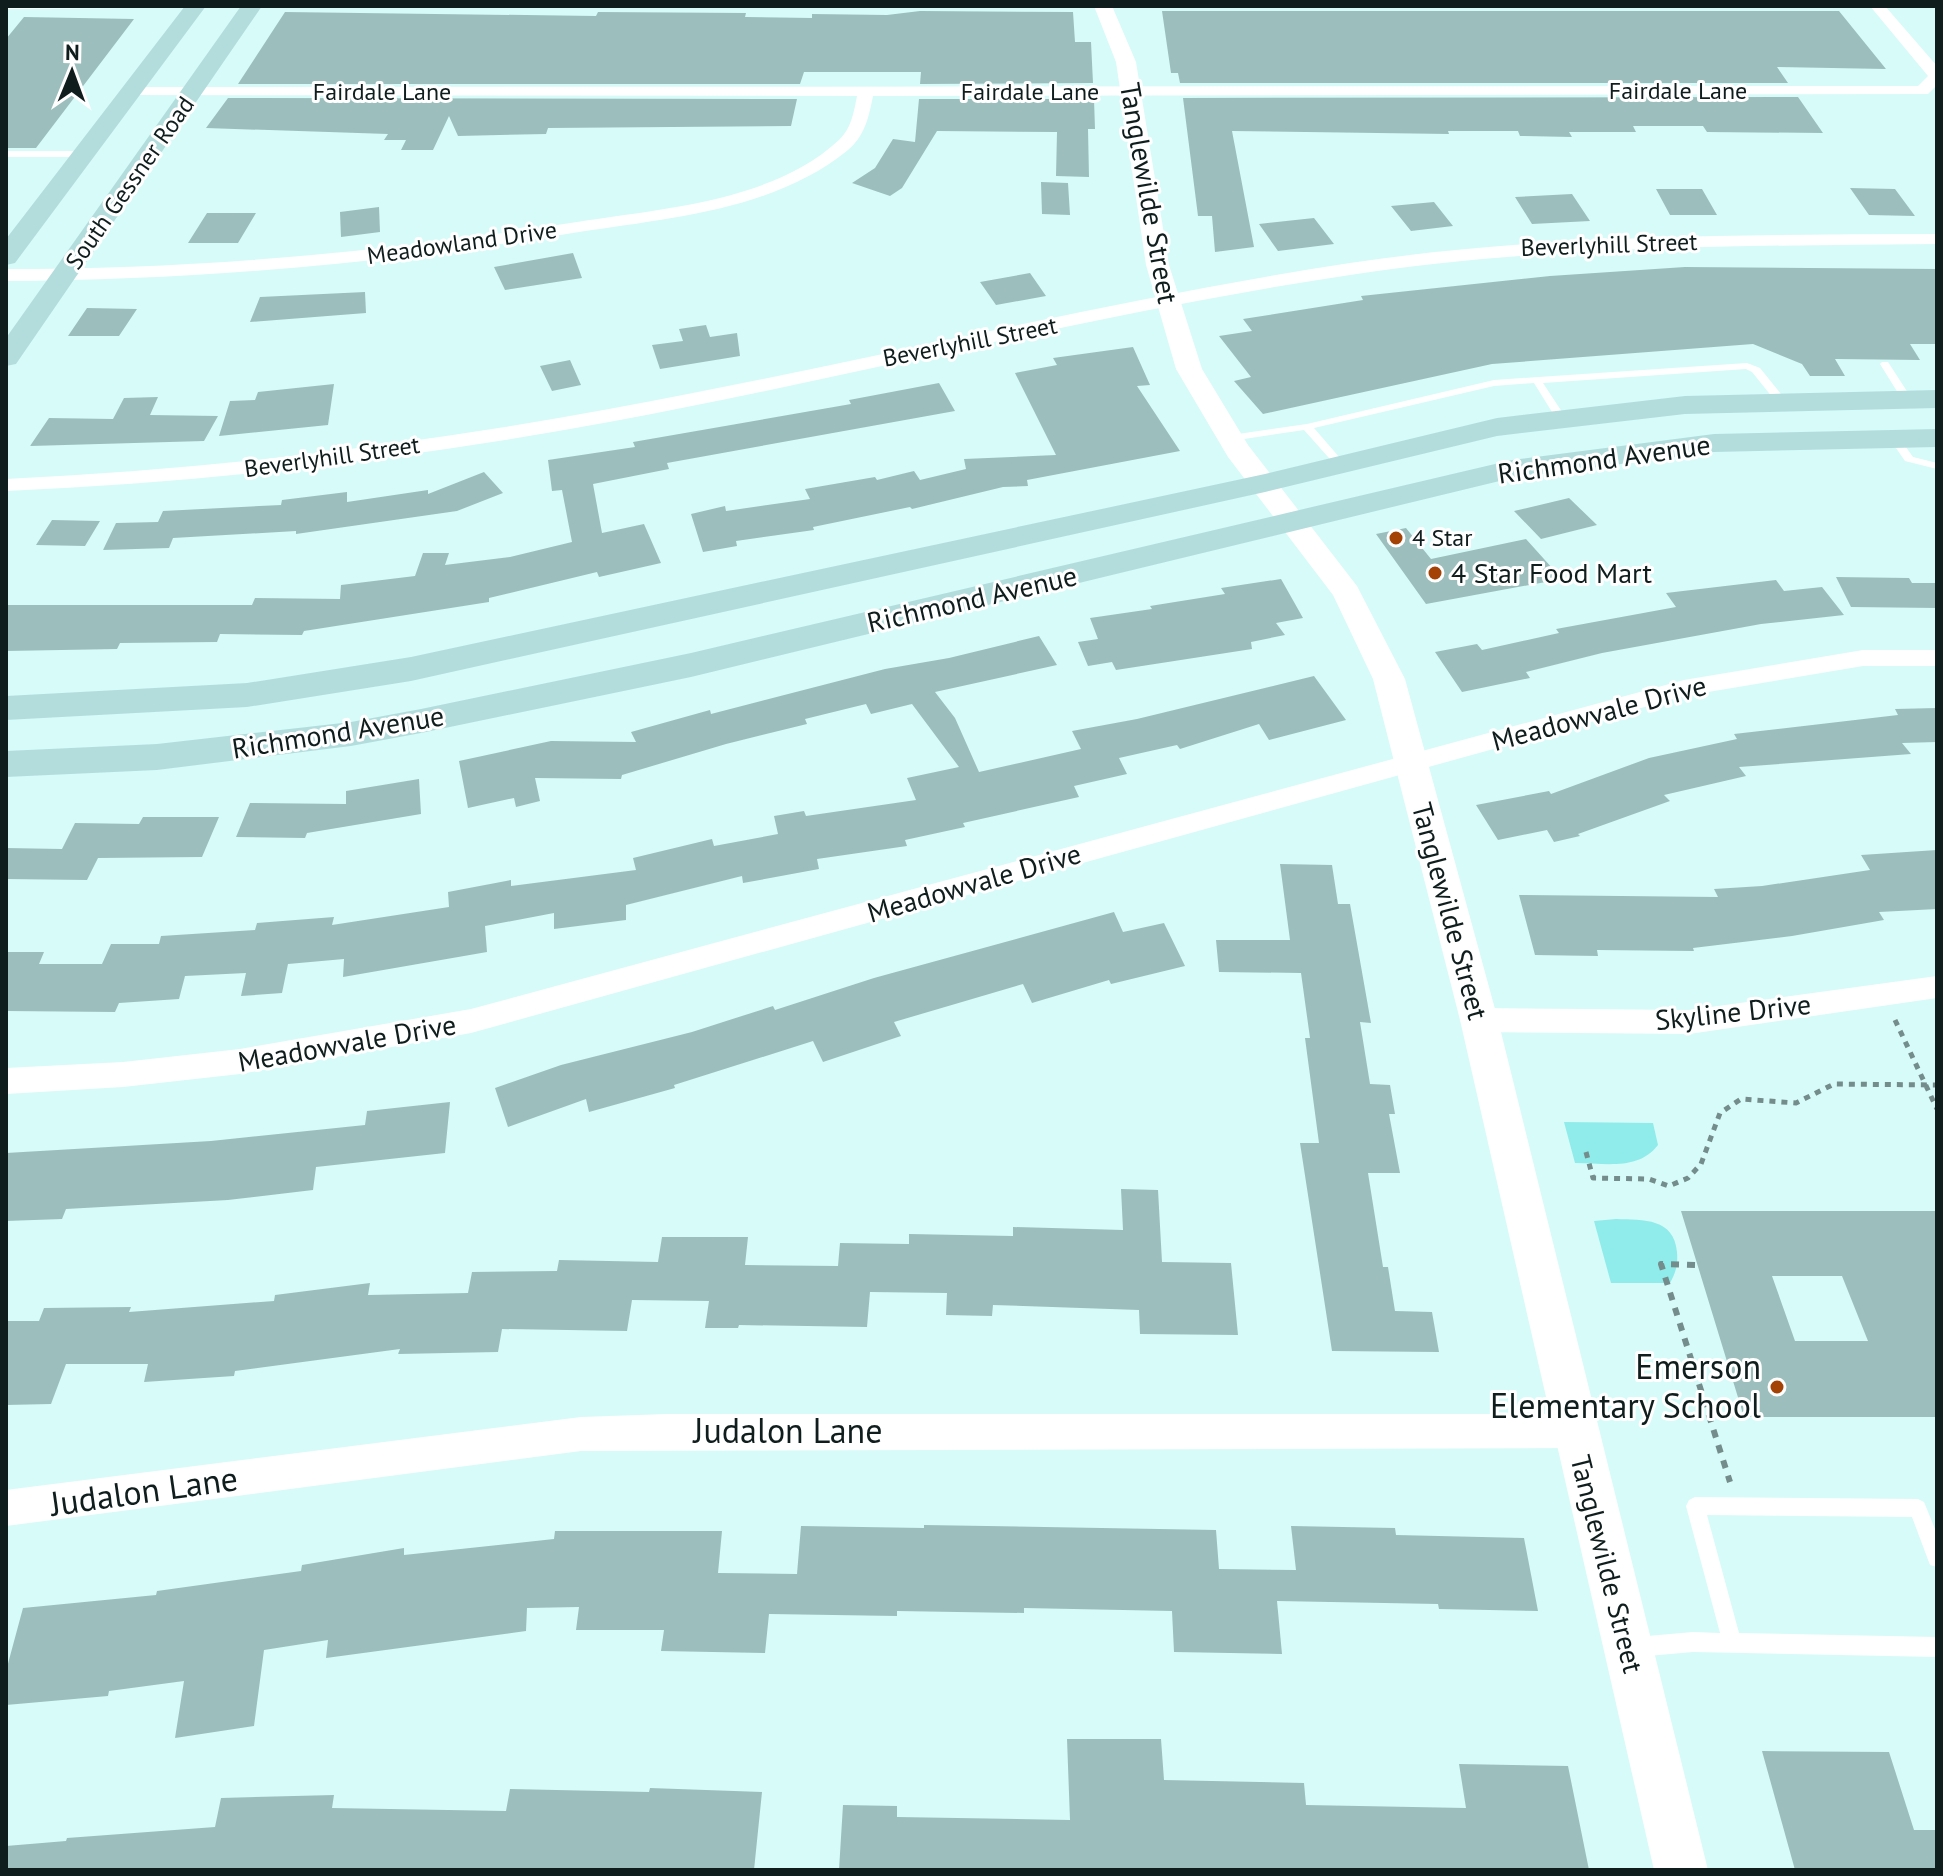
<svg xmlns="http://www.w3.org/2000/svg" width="1943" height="1876" font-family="'PT Sans',sans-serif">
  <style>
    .green { fill: #90ecea }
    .building { fill: #9cbfbd; fill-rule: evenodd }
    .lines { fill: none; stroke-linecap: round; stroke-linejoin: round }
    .path-far1 { stroke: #748c8b; stroke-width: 5; stroke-dasharray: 6 6; stroke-linecap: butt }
    .path { stroke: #748c8b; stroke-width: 6; stroke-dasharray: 8 8; stroke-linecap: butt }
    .service { fill: #fff; fill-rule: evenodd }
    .minor { fill: #fff; fill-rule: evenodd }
    .tertiary { fill: #fff; fill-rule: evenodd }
    .secondary { fill: #b3dddc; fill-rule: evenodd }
    .poi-dot { fill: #a44104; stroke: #fff; stroke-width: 3 }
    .labels { text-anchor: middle; stroke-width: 6; stroke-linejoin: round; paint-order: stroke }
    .far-street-label { font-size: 24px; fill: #101d1d; stroke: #fff }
    .far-poi-label { font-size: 24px; fill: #101d1d; stroke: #fff; text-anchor: start }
    .street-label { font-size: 28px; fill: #101d1d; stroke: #fff }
    .poi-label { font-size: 28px; fill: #101d1d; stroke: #fff; text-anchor: start }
    .near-poi-label { font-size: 34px; fill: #101d1d; stroke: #fff; text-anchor: end }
    .near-street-label { font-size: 34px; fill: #101d1d; stroke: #fff }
  </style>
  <rect width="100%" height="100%" fill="#d7fbf9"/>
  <path class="green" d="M1564,1122L1653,1123L1658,1145C1638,1171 1605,1163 1575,1163Z
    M1616,1219C1644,1220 1674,1218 1677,1252C1678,1265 1676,1272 1670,1283H1611L1594,1221Z"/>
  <path class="building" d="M920,11L1073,12L1075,42H1091L1093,83L920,84L921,72H804L800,84H238L285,12L596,16L598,12L746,13L745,17L812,18V14L887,15Z
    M1162,11H1839L1886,69L1777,67L1788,83H1180L1178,73H1171Z
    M24,17L134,19L36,148H6V39Z
    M1798,97L1823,133L1707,132L1703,126H1633L1636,132H1569L1572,137L1520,136L1518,131H1448L1449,134L1232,131L1254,247L1215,252L1212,216H1198L1183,98Z
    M228,98L797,99L791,126L548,128L546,134L458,136L449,116L433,150H401L406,140H384L388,134L206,128Z
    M919,99H1094L1095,129H1088L1089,177L1056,176L1057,132L937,131L902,188L890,196L852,183L875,168L893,139L915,142Z
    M1041,182L1068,183L1070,215L1042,214Z
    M1850,188L1895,189L1915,216L1869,215Z
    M1656,189H1702L1717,215H1670Z
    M1572,194L1590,221L1532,224L1515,197Z
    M1434,202L1453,226L1411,231L1391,206Z
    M379,207L380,232L341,237L340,212Z
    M207,213H256L238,243H188Z
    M1314,218L1334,244L1278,251L1259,224Z
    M573,253L582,278L505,290L494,267Z
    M1685,267L1937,269V344H1910L1920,360L1835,359L1845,376H1810L1802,364L1753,344L1492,364L1263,414L1234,381L1251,377L1219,336L1252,331L1243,319L1363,300L1361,296L1550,276Z
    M1030,273L1046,296L996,305L980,282Z
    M365,292L366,313L250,322L260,297Z
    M87,308L137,309L119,336H68Z
    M706,325L710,337L737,333L740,356L660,369L652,345L683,341L679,329Z
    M1133,347L1150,385L1137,386L1180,451L1027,480L1028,486L1003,487L912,509L910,507L813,527L814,530L736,541L737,546L703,552L691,514L725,506L726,511L810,499L805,489L875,477L877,480L914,471L920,480L966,469L964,459L1056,455L1015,373L1057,365L1053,358Z
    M570,360L581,385L552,391L540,366Z
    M939,383L955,411L667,463L669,469L593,484L602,533L644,524L661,563L599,577L597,572L489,598V602L304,631L302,635L220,634L217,642L120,643L117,649L6,651V605H252L255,598L340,599L341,585L415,576L423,553H449L445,565L510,557L572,542L562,490L552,491L548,460L635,447L633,442L851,404L849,400Z
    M334,384L328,425L219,436L230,401L255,400L258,392Z
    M158,397L150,415L218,416L204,441L30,446L49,418L113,419L124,398Z
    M484,472L503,493L457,511L296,534V531L173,538L169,548L103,550L116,523L158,522L163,511L281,505L282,500L347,492V502L428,490V494Z
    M1569,498L1597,525L1541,539L1514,511Z
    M52,520L100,521L85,546L36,545Z
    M1406,528L1431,559L1526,539L1562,579L1426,604L1376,534Z
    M1836,577L1909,578L1912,583H1937V608L1851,607Z
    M1281,579L1303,618L1276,623L1285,635L1251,642L1252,649L1116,670L1112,662L1088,666L1078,642L1098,639L1090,618L1152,609L1150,606L1225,594L1221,588Z
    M1776,580L1784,591L1822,587L1844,615L1761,624L1602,653L1526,672L1530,678L1462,692L1435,652L1477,644L1482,650L1559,633L1556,629L1676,607L1666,593Z
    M1039,636L1057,665L935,692L955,718L979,772L1081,749L1072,731L1137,719L1314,676L1346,720L1269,740L1259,724L1180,749L1177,745L1119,758L1127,774L1074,786L1079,797L963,823L965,827L905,840L907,846L817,859L819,869L743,883L742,876L626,905V920L554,929V913L485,926L487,952L343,977L344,959L288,964L282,993L241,996L246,973L185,976L179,999L119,1003L115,1012L6,1011V952H44L39,964H102L111,944H159L161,936L255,930L257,923L334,917L332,925L449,907L448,892L511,880V886L636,870L633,858L712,839L714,846L778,834L774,816L804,811L806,816L916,800L907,778L959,767L912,704L871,714L866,704L805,719L807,724L726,744L622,775L621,779L535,778L540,801L516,807L514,798L468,808L459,761L551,741L636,742L631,732L710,710L711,714L885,669L949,658Z
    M1937,708V742L1902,743L1911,754L1739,767L1746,776L1664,795L1670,801L1578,834L1580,836L1554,842L1547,830L1498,840L1476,805L1549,791L1551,794L1649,758L1737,739L1734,734L1898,715L1895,709Z
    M419,779L421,814L307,833L305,838L236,837L250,803L346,804V791Z
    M143,817H219L202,857L98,858L87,880L6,879V848L62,849L75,823L139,824Z
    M1937,850V909L1879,912L1884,920L1792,936L1693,948L1694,951L1597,950L1598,956L1535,955L1519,895L1718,897L1714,889L1762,886L1870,870L1861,855Z
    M1280,864L1332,865L1338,904H1350L1371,1023L1360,1022L1370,1084L1390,1085L1395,1114H1389L1400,1173H1368L1383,1267H1388L1395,1311L1432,1312L1439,1352L1332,1351L1300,1143H1319L1305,1038H1310L1301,973L1219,972L1216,940H1290Z
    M1114,912L1123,932L1164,923L1185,966L1111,984L1109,980L1032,1003L1023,984L894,1022L901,1036L823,1062L813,1041L674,1085L675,1088L589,1112L586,1099L508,1127L495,1088L561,1065L692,1032L773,1006L775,1010L874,978Z
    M450,1102L445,1153L316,1167L313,1190L228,1200L66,1209L62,1219L6,1221V1153L211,1141L365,1125L367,1111Z
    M1121,1189L1158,1190L1162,1262L1231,1263L1238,1335L1140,1334L1139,1310L993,1305L992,1316L946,1315L947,1293L870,1292L867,1327L739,1325L738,1328H705L709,1301L632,1300L627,1331L502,1329L498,1352L398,1354L400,1349L235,1371L234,1376L144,1382L148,1364H66L51,1404L6,1405V1321H39L44,1308L131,1307L129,1312L274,1301L275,1295L370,1283L368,1295L468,1293L472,1272L557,1271L559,1260L658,1262L662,1237H748L745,1265L838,1266L840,1243L909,1244V1234L1013,1236V1227L1123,1230Z
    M1681,1211H1937V1417H1744ZM1772,1276H1842L1868,1341H1795Z
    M924,1525L1216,1530L1219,1569L1296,1570L1291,1526L1395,1528L1396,1535L1524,1538L1538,1611L1439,1609L1438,1604L1277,1601L1282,1654L1174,1652L1172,1611L1024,1608V1613L897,1611V1616L769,1614L765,1653L661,1651L664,1630H576L579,1607L527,1608L526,1631L326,1658L328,1640L264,1650L254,1726L175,1738L184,1681L109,1691L108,1696L6,1705V1671L23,1608L156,1595L157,1591L301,1571L302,1565L404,1548V1555L554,1539L555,1531H722L718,1573L797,1574L801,1526L924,1528Z
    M1067,1739H1161L1164,1780L1304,1783L1306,1805L1466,1808L1459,1764L1568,1766L1589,1870H839L843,1805L897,1806V1817L1070,1820Z
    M1762,1751L1889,1752L1914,1830H1937V1870H1795Z
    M650,1788L762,1792L754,1870H6V1846L66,1841L67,1838L215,1827L221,1798L334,1795L332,1808L506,1811L510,1789L649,1792Z"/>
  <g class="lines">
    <path class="path-far1" d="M1895,1020L1937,1109
      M1586,1152L1593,1178L1649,1179L1669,1186L1688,1178L1701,1164L1720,1113L1741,1099L1796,1103L1834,1084L1937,1085"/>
    <path class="path" d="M1695,1265L1661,1264L1730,1482"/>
    <path class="service" d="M6,6H134L130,8L6,9Z
      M6,151H83L87,154L83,157H6Z
      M1882,362H1888L1912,399L1911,401H1903L1880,364Z
      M1747,363L1760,368L1785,399V403H1777L1752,372L1746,369L1543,383L1566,418L1561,421L1557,420L1534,383L1494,386L1314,428L1346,465L1341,468L1337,467L1304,430L1231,441L1226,438L1231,435L1307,424L1494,380Z
      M1894,435L1898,436L1913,457L1937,463V469L1905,461L1889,438Z
      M1695,1497L1918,1499L1924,1502L1937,1534V1567L1930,1565L1912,1517L1707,1515L1739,1633L1937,1637V1657L1693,1652L1636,1657L1629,1654L1626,1647L1629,1640L1636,1637L1693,1632L1720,1633L1686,1506L1689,1500Z"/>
    <path class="minor" d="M1870,6H1885L1937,66V85L1928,94L873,96C869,116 865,136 848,150C775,210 669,218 579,232C389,263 199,280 6,281V269C198,269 388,252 577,222C663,208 772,202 839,140C851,129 854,112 857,96L126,95L124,92L132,87L1918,86L1928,76Z
      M1937,234V244C1741,246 1544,245 1350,275C1101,312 857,376 609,422C410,459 209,482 6,491V479C209,469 410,446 609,409C857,364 1101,301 1350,263C1544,234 1741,235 1937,234Z
      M1863,650H1937V666H1863L1684,696L471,1033L240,1074L123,1087L6,1094V1068L123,1062L240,1049L471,1009L1684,680Z
      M1937,976V998L1689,1034L1479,1032L1469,1028L1464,1020L1469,1012L1479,1008L1689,1010Z
      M667,1414H1575L1587,1419L1593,1431L1587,1443L1575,1448L581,1451L6,1526V1490L581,1417Z"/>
    <path class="tertiary" d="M1094,6H1112L1136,62L1169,265L1202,369L1248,445L1357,586L1405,679L1498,1020L1708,1870H1654L1460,1020L1373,679L1333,595L1228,457L1176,369L1146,265L1116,62Z"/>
    <path class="secondary" d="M185,6H206L15,263L6,265V239Z
      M241,6H262L16,364L6,366V338Z
      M1937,390V408L1685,414L1497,436L1265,492L411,681L247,707L6,720V696L247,683L411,657L1265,474L1497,418L1685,396Z
      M1937,429V447L1714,452L1512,478L691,677L421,733L351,746L157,770L6,777V751L157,744L351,722L421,709L691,653L1512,460L1714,434Z"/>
  </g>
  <g class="poi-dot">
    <circle cx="1396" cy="538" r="8"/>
    <circle cx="1435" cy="573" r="8"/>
    <circle cx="1777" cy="1387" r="8"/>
  </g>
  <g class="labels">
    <g class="far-street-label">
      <text x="1678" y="99">Fairdale Lane</text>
      <text x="382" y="100">Fairdale Lane</text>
      <text x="1030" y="100">Fairdale Lane</text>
      <text transform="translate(130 183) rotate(-55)" y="8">South Gessner Road</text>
      <text transform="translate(462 243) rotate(-8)" y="8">Meadowland Drive</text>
      <text transform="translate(1609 245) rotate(-2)" y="8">Beverlyhill Street</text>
      <text transform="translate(970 342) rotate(-11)" y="8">Beverlyhill Street</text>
      <text transform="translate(332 457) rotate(-8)" y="8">Beverlyhill Street</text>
    </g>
    <g class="far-poi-label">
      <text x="1412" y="546">4 Star</text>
    </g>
    <g class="street-label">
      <text transform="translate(1149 193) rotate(80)" y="10">Tanglewilde Street</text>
      <text transform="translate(1604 459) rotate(-8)" y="10">Richmond Avenue</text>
      <text transform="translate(972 599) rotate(-13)" y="10">Richmond Avenue</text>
      <text transform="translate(1599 713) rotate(-15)" y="10">Meadowvale Drive</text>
      <text transform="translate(338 732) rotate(-9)" y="10">Richmond Avenue</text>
      <text transform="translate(974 883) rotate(-16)" y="10">Meadowvale Drive</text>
      <text transform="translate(1450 911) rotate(75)" y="10">Tanglewilde Street</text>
      <text transform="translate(1733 1012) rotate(-6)" y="10">Skyline Drive</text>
      <text transform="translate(347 1043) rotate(-10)" y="10">Meadowvale Drive</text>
      <text transform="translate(1607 1564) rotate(76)" y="10">Tanglewilde Street</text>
    </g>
    <g class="poi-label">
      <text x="1451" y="583">4 Star Food Mart</text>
    </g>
    <g class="near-poi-label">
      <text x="1761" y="1379">Emerson<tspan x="1761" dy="39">Elementary School</tspan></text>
    </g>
    <g class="near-street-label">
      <text x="788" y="1443">Judalon Lane</text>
      <text transform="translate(144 1491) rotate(-8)" y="12">Judalon Lane</text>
    </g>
  </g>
  <rect width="1943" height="1876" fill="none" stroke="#101d1d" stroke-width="16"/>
  <g transform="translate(72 72) rotate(1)" stroke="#ffffff" stroke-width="6" paint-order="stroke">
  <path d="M0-6L14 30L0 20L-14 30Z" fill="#101d1d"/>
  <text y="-12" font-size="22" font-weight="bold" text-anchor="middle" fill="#101d1d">N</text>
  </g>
</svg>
